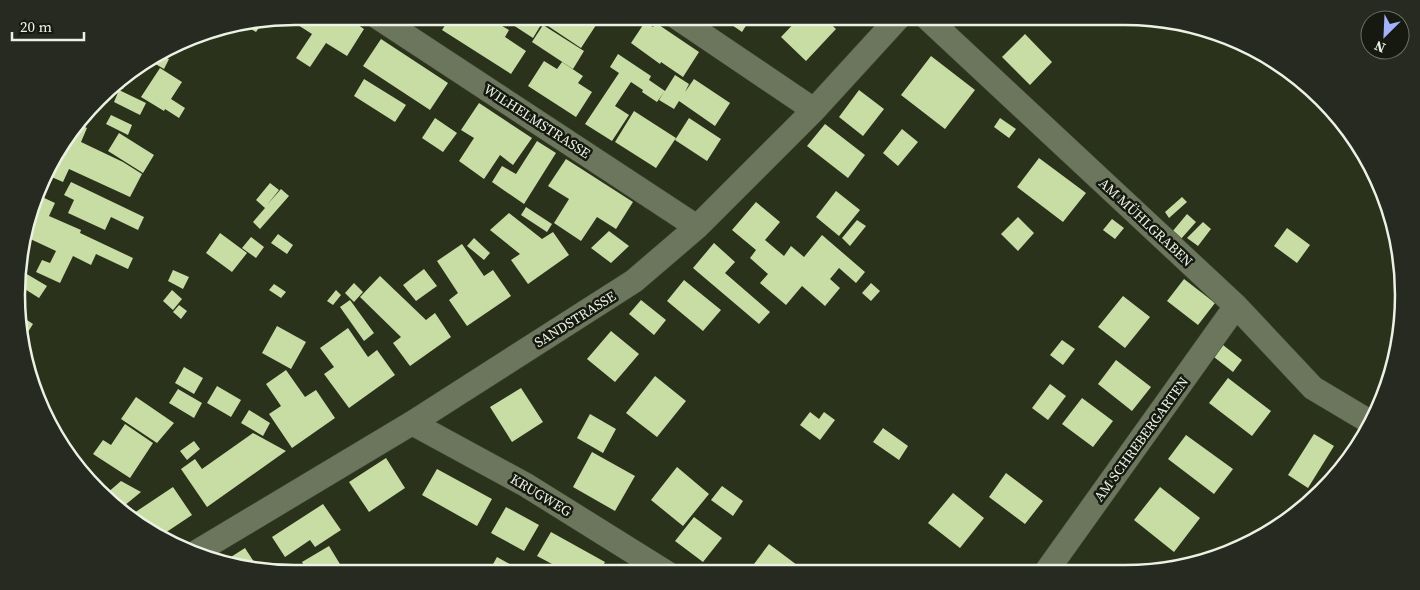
<svg xmlns="http://www.w3.org/2000/svg" width="1420" height="590" viewBox="0 0 1420 590" font-family="'Source Serif 4',serif">
  <rect width="100%" height="100%" fill="#2a321c"/>
  <path fill="#c8dda3" d="M295 16H345L364 29 347 56 326 43 310 67 296 58 312 34 287 18Z
    M451 16H480L478 19 486 25 490 19 509 30 505 37 526 51 511 74 442 30Z
    M499 16H531L542 23 533 38Z
    M533 16 574 17 602 16 581 48Z
    M719 16H752L742 32Z
    M801 16H822L836 29 806 61 781 37Z
    M263 22 256 32 244 25 257 23Z
    M645 22 653 27 656 23 699 52 683 77 661 62 660 64 631 43Z
    M543 25 584 51 573 69 532 42Z
    M1025 34 1052 62 1030 85 1002 57Z
    M381 39 448 83 430 110 363 66Z
    M618 54 651 76 649 80 665 91 675 75 689 84 685 92 694 79 730 103 715 126 679 101 674 109 659 100 664 92 657 102 642 92 643 90 631 82 615 106 629 115 612 141 585 124 619 73 610 67Z
    M163 56 169 59 164 69 152 62Z
    M931 56 975 90 945 129 901 95Z
    M544 61 557 69 562 62 583 76 578 83 592 92 576 117 528 86Z
    M160 68 182 82 171 99 185 108 179 118 165 109 164 111 141 97Z
    M129 75 123 89 118 86 112 98 104 94 111 85Z
    M364 79 406 105 395 122 354 96Z
    M119 90 146 103 140 115 114 102Z
    M859 90 884 109 863 136 839 117Z
    M479 103 532 138 513 165 500 155 484 179 459 161 474 138 461 130Z
    M634 111 676 138 656 168 615 142Z
    M111 115 132 125 128 135 106 124Z
    M435 118 457 133 443 152 422 138Z
    M689 118 721 139 707 161 675 140Z
    M1000 118 1016 129 1009 138 994 127Z
    M79 124 87 128 81 142 123 162 142 174 130 197 69 169 63 182 47 175 53 156Z
    M825 124 865 155 848 178 807 146Z
    M902 129 918 142 898 166 883 153Z
    M119 133 154 155 143 173 108 151Z
    M537 141 556 153 524 204 492 182 502 166 516 174Z
    M1039 158 1086 193 1063 222 1017 187Z
    M566 159 633 202 616 229 597 217 581 241 554 223 569 199 548 186Z
    M71 182 144 217 138 230 111 217 105 230 68 213 74 200 64 195Z
    M270 183 279 190 267 205 281 189 289 196 260 229 253 222 265 208 256 200Z
    M836 191 860 210 839 236 816 217Z
    M40 196 55 203 49 216 81 230 80 233 133 258 128 269 96 254 91 265 73 256 60 283 36 272 42 260 50 263 56 251 26 237Z
    M1182 197 1187 202 1169 218 1165 212Z
    M756 202 780 222 765 240 784 256 791 246 804 257 822 235 865 272 856 283 839 268 830 279 840 288 825 306 802 286 786 305 760 283 768 274 750 258 756 250 732 230Z
    M526 207 552 224 547 232 521 215Z
    M509 213 542 239 553 232 569 255 528 284 511 260 520 254 490 230Z
    M1187 214 1196 222 1180 240 1172 232Z
    M1018 217 1034 233 1018 251 1001 234Z
    M1112 219 1124 228 1115 239 1103 230Z
    M857 220 866 226 850 246 842 238Z
    M1203 222 1211 229 1198 246 1187 238Z
    M1287 228 1310 245 1297 263 1274 246Z
    M609 231 629 246 611 263 591 248Z
    M220 233 247 253 232 272 206 253Z
    M278 234 293 245 287 254 271 243Z
    M251 237 264 247 256 258 242 248Z
    M474 238 490 253 484 260 467 246Z
    M714 243 735 262 725 273 770 312 759 324 693 268Z
    M462 244 484 276 493 270 511 296 467 326 449 300 458 293 437 261Z
    M19 265 27 270 25 273 47 286 39 298 20 286Z
    M424 269 437 286 416 301 403 285Z
    M173 270 189 277 183 289 168 281Z
    M380 276 426 320 435 313 451 337 410 366 393 343 401 337 360 297Z
    M1184 279 1215 303 1198 325 1167 301Z
    M684 280 721 310 703 331 667 301Z
    M354 283 363 292 354 302 345 293Z
    M871 283 880 291 871 301 862 293Z
    M274 284 286 292 281 298 269 290Z
    M172 290 182 299 173 310 163 301Z
    M336 290 341 295 333 305 327 301Z
    M1123 296 1150 317 1125 348 1098 327Z
    M350 300 374 333 364 341 340 307Z
    M641 300 666 320 654 335 629 314Z
    M179 305 187 311 181 319 173 312Z
    M21 316 33 324 21 343Z
    M277 326 306 342 291 369 262 353Z
    M348 328 368 357 377 350 395 375 349 408 324 374 334 367 320 348Z
    M611 331 639 354 615 382 587 359Z
    M1062 340 1075 349 1063 365 1050 355Z
    M1223 345 1242 360 1233 372 1214 357Z
    M1116 360 1151 387 1132 411 1098 384Z
    M184 367 203 378 194 394 175 383Z
    M286 370 305 397 316 390 335 418 292 448 269 414 281 406 266 384Z
    M655 376 686 401 657 437 626 413Z
    M1228 378 1271 411 1252 436 1209 403Z
    M1050 384 1066 396 1048 420 1032 408Z
    M217 386 241 400 231 417 207 403Z
    M521 388 543 422 512 442 490 407Z
    M178 389 202 403 194 418 169 403Z
    M136 397 174 423 157 443 121 419Z
    M1082 398 1113 421 1093 447 1062 424Z
    M249 410 270 423 263 436 241 423Z
    M810 412 819 419 824 412 835 420 820 440 800 425Z
    M590 414 616 429 603 453 577 438Z
    M125 424 153 443 130 478 93 454 103 440 111 445Z
    M883 428 908 446 899 460 873 442Z
    M253 433 286 451 207 507 181 469 195 459 202 469Z
    M1314 434 1334 446 1308 488 1288 475Z
    M1186 435 1233 469 1214 494 1168 459Z
    M194 441 200 449 187 460 180 451Z
    M592 452 635 476 615 511 573 487Z
    M386 458 405 488 369 512 349 482Z
    M677 467 709 494 683 526 651 500Z
    M437 469 492 499 477 526 422 495Z
    M1006 473 1043 501 1025 524 989 497Z
    M121 481 141 492 119 510 106 494Z
    M722 486 743 501 733 516 711 500Z
    M173 487 192 515 165 533 161 535 128 517Z
    M1160 487 1200 518 1174 552 1134 520Z
    M953 493 984 518 960 548 928 523Z
    M323 504 341 530 315 547 310 540 285 557 272 537Z
    M506 507 539 525 524 551 491 533Z
    M694 517 722 538 703 562 675 541Z
    M551 532 605 562 599 573H569L537 556Z
    M769 544 797 565 791 572H748Z
    M329 546 346 574H309L302 562Z
    M245 548 258 568 223 562Z
    M497 557 515 567 511 573H488Z"/>
  <g fill="none" stroke-linecap="round" stroke-linejoin="round">
    <defs>
      <path id="minor" d="M376 16 697 227
        M675 16 814 110
        M925 16 1236 306 1313 388 1370 422
        M412 423 526 485 667 573
        M195 553 412 423 634 281 697 227 814 110 900 16
        M1046 572 1236 306"/>
    </defs>
    <use href="#minor" stroke="#474e3a" stroke-width="25"/>
    <use href="#minor" stroke="#6c765d" stroke-width="24"/>
  </g>
  <g text-anchor="middle" stroke-width="5" stroke-linejoin="round" paint-order="stroke">
    <g font-size="14" fill="#ecf2e3" stroke="#15190f">
      <text transform="translate(537 121) rotate(33)" y="5">WILHELMSTRASSE</text>
      <text transform="translate(1146 222) rotate(43)" y="5">AM MÜHLGRABEN</text>
      <text transform="translate(575 319) rotate(-32)" y="5">SANDSTRASSE</text>
      <text transform="translate(1141 439) rotate(-54)" y="5">AM SCHREBERGARTEN</text>
      <text transform="translate(541 495) rotate(31)" y="5">KRUGWEG</text>
    </g>
  </g>
  <path d="M0 0H1420V590H0ZM295 25H1125A270 270 0 0 1 1395 295V295A270 270 0 0 1 1125 565H295A270 270 0 0 1 25 295V295A270 270 0 0 1 295 25Z" fill="#262a20" fill-rule="evenodd"/>
  <path fill="none" stroke="#ecf2e3" stroke-width="2.5" d="M295 25H1125A270 270 0 0 1 1395 295V295A270 270 0 0 1 1125 565H295A270 270 0 0 1 25 295V295A270 270 0 0 1 295 25Z"/>
  <g transform="translate(1385 35) rotate(204)"><circle r="24" fill="#15190f" stroke="#6b7064"/>
  <path d="M0-4L9 19L0 12L-9 19Z" fill="#a2b2fd"/>
  <text y="-8" font-size="14" font-weight="bold" text-anchor="middle" fill="#ecf2e3">N</text>
  </g>
  <path d="M12 32v8h72v-8" fill="none" stroke="#ecf2e3" stroke-width="2.5"/>
  <text x="20" y="32" font-size="15" fill="#ecf2e3" stroke="#15190f" stroke-width="4" paint-order="stroke">20 m</text>
</svg>
